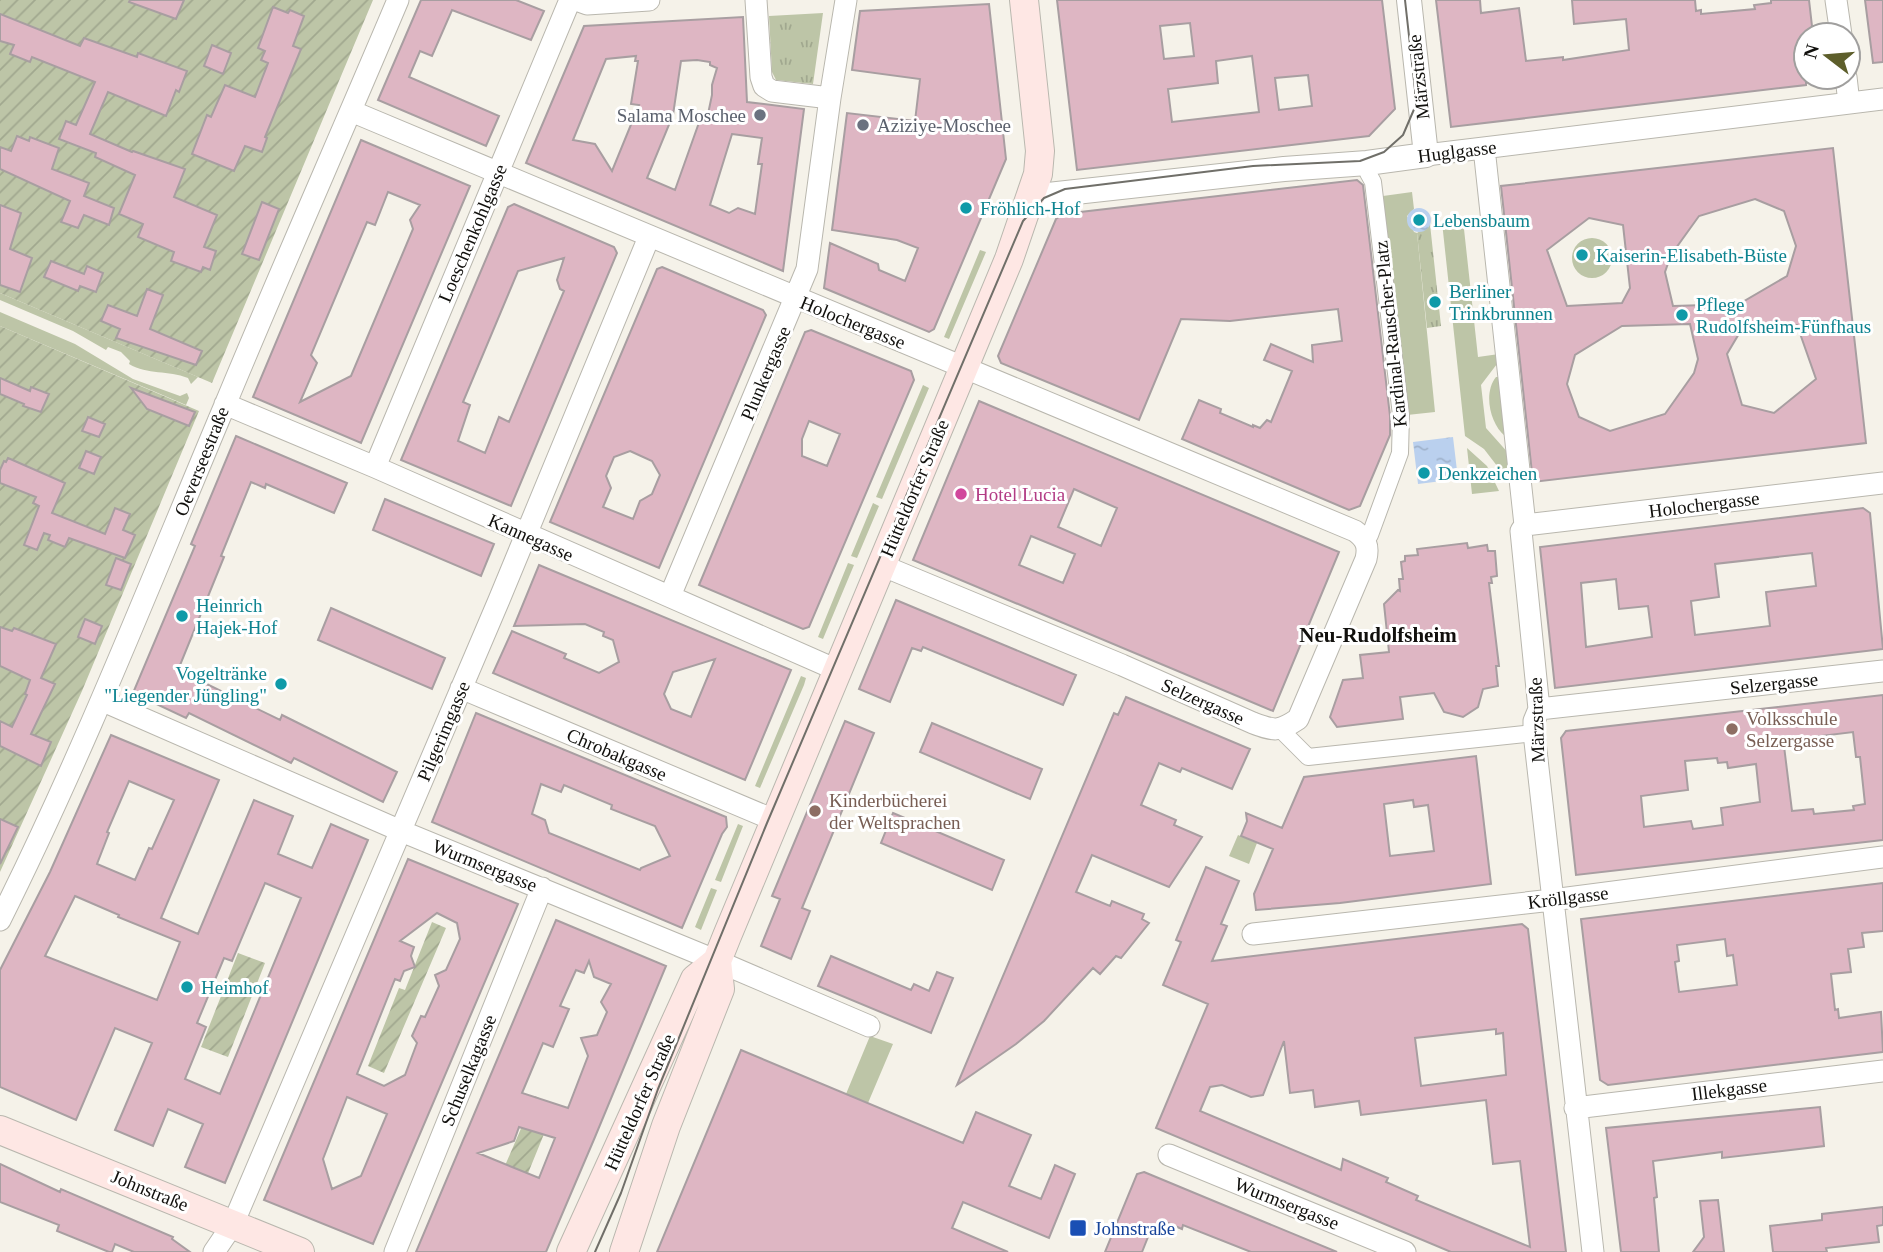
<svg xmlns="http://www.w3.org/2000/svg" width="1883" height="1252" viewBox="0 0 1883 1252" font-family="'Times New Roman',serif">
  <defs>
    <pattern id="park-tufts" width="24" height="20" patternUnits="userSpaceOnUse" patternTransform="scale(1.75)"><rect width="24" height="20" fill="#bdc5a7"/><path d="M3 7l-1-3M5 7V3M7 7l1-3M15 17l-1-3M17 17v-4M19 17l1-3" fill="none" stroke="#a1a88f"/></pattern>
    <pattern id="garden-furrows" width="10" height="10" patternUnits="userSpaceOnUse" patternTransform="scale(1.75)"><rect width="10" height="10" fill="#bdc5a7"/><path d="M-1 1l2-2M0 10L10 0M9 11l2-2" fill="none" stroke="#a1a88f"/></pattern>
    <pattern id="water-ripples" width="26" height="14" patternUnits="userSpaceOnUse" patternTransform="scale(1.75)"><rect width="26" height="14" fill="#bad0ee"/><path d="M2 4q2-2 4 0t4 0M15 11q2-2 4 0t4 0" fill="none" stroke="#9fb2cb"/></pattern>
  </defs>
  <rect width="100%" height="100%" fill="#f5f2e9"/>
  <path fill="#bdc5a7" d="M1412 192 1414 209 1407 216 1414 232 1417 233 1435 412 1407 415 1383 196Z
    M1463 220 1478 357 1499 354 1500 360 1481 385 1486 428 1510 455 1511 484 1484 449 1465 436 1442 222Z
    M1572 258a20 20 0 1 1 40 0a20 20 0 1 1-40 0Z
    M980 250 986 252 949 339 944 337Z
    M0 293 198 377 191 384 188 378C168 370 148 375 129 364L130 361 121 352 108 347 106 350 73 331 0 300Z
    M0 312 75 344 133 379 180 396 187 393 189 398 186 405 0 326Z
    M1496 377H1501L1505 436C1490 424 1483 393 1496 377Z
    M923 385 929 388 882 499 876 497Z
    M1467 448 1487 466 1499 491 1472 494Z
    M873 503 879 506 857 558 851 556Z
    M848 563 854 565 823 639 818 637Z
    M801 676 806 678 804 685 760 788 755 786Z
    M738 824 743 826 721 882 715 880Z
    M1238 835 1257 843 1249 864 1229 856Z
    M711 888 717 890 701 930 695 927Z
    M870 1036 893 1044 868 1103 846 1094Z"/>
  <path fill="url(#park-tufts)" d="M823 13 813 84 776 80 772 72 769 16Z
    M1430 224 1441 326 1427 328 1417 233Z"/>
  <path fill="url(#garden-furrows)" d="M0 0H373L212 383 0 293Z
    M0 326 199 411 82 691 0 872Z
    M432 922 446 928 384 1073 368 1066 399 988 405 990Z
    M238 953 265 963 228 1057 201 1047Z
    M535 1096 543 1100 533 1130 544 1134 522 1188 482 1219Z"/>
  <path fill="url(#water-ripples)" d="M1407 220a12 12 0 1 1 24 0a12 12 0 1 1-24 0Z
    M1453 437 1458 479 1418 484 1413 442Z"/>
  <path fill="#deb6c3" stroke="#a89ea1" stroke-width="2" fill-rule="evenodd" d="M130 0H184L176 19 129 2Z
    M421 0H516L544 11 531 40 452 10 432 56 420 51 409 77 499 116 486 146 378 100Z
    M1057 0H1382L1395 109 1369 136 1077 170ZM1190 23 1194 56 1164 59 1160 26ZM1252 56 1259 112 1172 122 1168 89 1218 83 1216 61ZM1308 75 1312 106 1279 110 1275 78Z
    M1436 0H1480L1481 13 1519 8 1526 61 1563 57V60L1629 50 1626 19 1574 24 1572 0H1695L1696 11 1701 10V14L1755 9 1754 5 1771 3V0H1809L1813 35H1806V85L1451 127Z
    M1865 0H1883V62L1873 63Z
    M989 4 1006 159 934 329 929 332 824 288 830 243 878 264 879 270 905 281 918 248 897 240 832 230 847 113 915 121 920 79 852 70 860 11Z
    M273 7 288 13 290 10 304 16 293 46 301 49 265 137 267 138 262 152 245 146 234 171 192 154 207 115 211 117 225 85 255 97 268 63 261 60 265 51 258 48Z
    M0 14 80 46 84 38 137 57 138 53 187 71 179 92 176 90 166 116 108 92 90 134 132 152 133 151 185 169 174 197 217 215 204 247 216 251 210 270 203 267 201 272 171 261 174 252 138 237 143 224 119 214 135 175 95 157 96 153 59 139 66 121 76 125 95 82 32 57 30 62 10 54 14 45 0 41Z
    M743 17 747 102 804 109 783 271 526 163 584 26ZM636 56 635 61H638L631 104 639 105 612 171 595 144 573 140 606 59ZM697 60 710 62V65L717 68 712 85V95L708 114 701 117 675 190 647 178 673 115 681 61ZM732 134 762 138 758 164H762L755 214 738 208 729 213 710 205Z
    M212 45 231 53 223 74 204 66Z
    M17 136 29 141 30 137 59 148 52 169 89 183 84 196 114 208 109 225 84 215 78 228 61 222 70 201 0 169V147L11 151Z
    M361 140 470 186 361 443 253 397ZM388 192 420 205 410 220 413 229 351 376 300 402 317 363 311 355 367 222 375 225Z
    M1833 148 1866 443 1533 482 1501 186ZM1755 199 1784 211 1796 246 1787 276 1739 304 1673 306 1665 272 1671 255 1699 216ZM1589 218 1623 225 1630 288 1622 303 1567 306 1547 250ZM1690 324 1698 359 1694 373 1665 414 1610 431 1579 417 1567 384 1575 355 1622 326ZM1797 325 1816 379 1774 413 1742 405 1727 354 1743 327Z
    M1357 180 1363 185 1390 416V435L1360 506 1349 510 1182 439 1199 400 1221 409 1220 413 1253 427V425L1260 428 1267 420 1271 422 1292 371 1264 360 1271 344 1313 362 1312 345 1342 341 1338 309 1230 321 1181 319 1139 420 1001 363 998 356 1056 219 1063 214Z
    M262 202 279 209 259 260 242 254Z
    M514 204 614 247 617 253 511 506 401 460 508 207ZM564 258 557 280 560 289 564 291 509 422 499 417 485 453 458 441 470 405 463 402 518 271Z
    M0 205 21 213 10 249 32 258 20 292 0 285Z
    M51 261 84 274 87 266 103 273 96 292 80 286 78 291 44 277Z
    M662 267 763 310 766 315 659 568 550 522 657 269ZM630 451 652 461 660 475 652 494 640 501 633 519 603 507 611 488 606 476 614 457Z
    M147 289 163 295 150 329 202 351 196 365 116 338 120 329 101 321 108 305 137 316Z
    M811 330 911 371 914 380 809 627 803 629 699 585 805 332ZM809 421 840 434 827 466 802 456V439Z
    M0 378 30 391 31 387 49 394 41 412 23 406 24 404 0 394Z
    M131 388 195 412 189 426 147 409Z
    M979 401 1339 552 1273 711 913 560ZM1074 489 1117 508 1101 546 1058 527ZM1031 536 1075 554 1063 583 1019 565Z
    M88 417 105 424 99 437 82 431Z
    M236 436 347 483 334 513 266 484 265 488 251 482 221 556 224 557 178 670 280 720 282 715 397 772 383 802 294 758 291 763 189 713 186 718 133 693 195 546 191 544Z
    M86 451 101 457 94 474 79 468Z
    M8 458 65 483 52 513 105 534 115 508 130 514 123 530 135 535 125 558 69 538 65 547 48 540 50 535 44 533 37 550 24 545 39 506 33 503 36 497 0 483V470L4 461 6 462Z
    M385 499 494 544 481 576 373 530Z
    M1863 508 1870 513 1883 649 1555 688 1540 547ZM1812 553 1816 586 1766 592 1770 626 1695 635 1691 601 1719 597 1715 564ZM1616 579 1619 609 1648 606 1652 637 1586 647 1581 583Z
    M1467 543 1468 548 1487 545 1488 551H1495L1497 576 1491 577 1492 583H1489L1499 666H1496L1498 686 1483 689 1478 707 1463 717 1444 712 1434 693 1400 697 1403 719 1337 727 1330 717 1343 680 1363 678 1360 655 1389 652 1384 604 1398 590 1400 591 1399 579H1403L1401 562 1405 561V556L1418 555 1417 549Z
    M116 558 131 564 121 590 106 585Z
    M539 565 791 670 745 780 493 673 512 631 566 654 564 658 599 673 619 662 613 640 603 636 604 632 585 624 514 626ZM715 659 691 717 671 709 664 694 673 672Z
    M896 600 1076 675 1063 705 923 647 921 651 912 648 890 702 859 689Z
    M331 608 445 658 432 689 318 640Z
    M85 619 102 626 95 644 78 637Z
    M0 627 12 631 14 628 56 644 41 678 55 684 31 734 51 742 41 766 0 746V721L12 727 27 695 25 694 30 680 0 666Z
    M1883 695V840L1576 875 1561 738 1566 731ZM1853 732 1856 757H1860L1865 804 1853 806 1854 810 1814 814 1813 809 1792 811 1784 746 1805 744 1804 738ZM1717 758 1718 763 1727 762 1728 768 1756 764 1760 802 1721 808 1723 825 1693 829 1691 821 1644 827 1641 796 1688 790 1685 761Z
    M1126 697 1250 749 1232 789 1182 768 1180 772 1159 763 1141 805 1176 820 1174 825 1202 837 1169 887 1092 855 1076 892 1110 906 1112 901 1144 914 1142 919 1149 923 1121 958 1116 956 1100 974 1093 968 1044 1021 1016 1044 957 1085 1114 713 1118 715Z
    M476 713 726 817 727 827 722 834 682 928 432 822ZM541 784 561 792 564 785 612 805 611 809 655 826 670 856 641 868 640 870 549 833 545 820 532 814Z
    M845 721 874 733 802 908 810 911 791 959 761 946 780 899 772 896Z
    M932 723 1042 769 1030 799 920 752Z
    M111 735 219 780 161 918 198 934 254 800 293 816 278 854 312 868 331 824 368 840 225 1183 185 1167 203 1124 168 1109 153 1146 115 1130 152 1043 115 1028 76 1120 0 1087V970L50 872ZM129 781 174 800 152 849 149 848 135 880 97 864 109 833 107 832ZM265 883 301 898 220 1094 185 1079 206 1027 197 1023 224 958 232 961ZM75 896 119 915 118 917 180 942 157 1000 45 956Z
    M1476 756 1491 884 1340 903 1256 910 1254 894 1273 849 1241 836 1247 821 1246 813 1282 828 1304 777ZM1413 800 1414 807 1428 805 1434 851 1390 856 1384 804Z
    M893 813 1004 860 992 890 881 843Z
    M0 819 18 827 0 864Z
    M408 859 518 904 373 1244 264 1200ZM437 913 457 923 460 939 446 970 435 975 439 986 425 1017 421 1016 412 1036 417 1043 405 1075 384 1086 357 1074 395 979 400 981 404 971 415 967 411 956 414 947 400 941ZM347 1097 387 1114 361 1176 332 1189 323 1159Z
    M1206 867 1239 881 1221 924 1227 926 1212 961 1522 924 1528 929 1566 1252H1451L1156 1128 1208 1004 1163 985 1181 942 1176 940ZM1496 1029V1034L1503 1033 1506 1075 1421 1086 1415 1038ZM1284 1041 1290 1093 1313 1090 1315 1107 1359 1101 1361 1115 1486 1100 1493 1164 1520 1161 1530 1247 1416 1200 1418 1196 1386 1182 1388 1178 1343 1159 1341 1170 1200 1111 1210 1087 1222 1085 1251 1097 1263 1095Z
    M1883 883V931L1862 933 1864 947 1848 949 1851 972 1831 974 1835 1010 1838 1009 1839 1018 1881 1012 1883 1052 1608 1085 1600 1080 1581 919ZM1725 939 1727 956 1733 955 1737 985 1679 992 1675 962 1679 961 1677 945Z
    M556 920 666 966 595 1137 546 1252H416ZM589 961 594 977 611 984 601 1002 607 1012 597 1035 581 1038 588 1056 568 1108 522 1093 543 1043 553 1047 569 1009 560 1006 576 970 584 973ZM519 1127 555 1138 539 1178 478 1153 514 1141Z
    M831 956 911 990 914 984 929 991 937 972 953 978 931 1033 818 986Z
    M741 1050 963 1143 976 1112 1031 1135 1009 1186 1041 1199 1055 1165 1075 1174 1049 1238 963 1202 952 1228 1008 1252H657Z
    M1820 1107 1824 1146 1722 1158V1152L1653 1161 1657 1197 1654 1198 1659 1252H1621L1606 1128Z
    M0 1164 60 1192 61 1189 173 1237 172 1239 190 1252H134L115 1244 112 1252H109L57 1231 59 1225 0 1202Z
    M1144 1172 1337 1252H1251L1183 1225 1182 1229 1161 1220 1155 1234 1150 1232 1142 1252H1105L1137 1174Z
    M1718 1200 1724 1252H1693L1704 1237 1700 1201Z
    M1883 1207V1225L1877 1226 1879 1242 1826 1248 1827 1252H1773L1770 1226 1822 1220V1214Z"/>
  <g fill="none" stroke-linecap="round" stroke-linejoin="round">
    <defs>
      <path id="pedestrian" d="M1363 537 1370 535 1400 453 1401 415 1373 182 1368 173 1367 163
        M1281 730 1308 757 1534 733"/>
      <path id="minor" d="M576 0 587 4 649 0
        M756 0 761 77 764 86 772 91 830 98
        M1836 0 1841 35
        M1846 77 1849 103
        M351 111 1355 531C1366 539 1369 546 1366 559L1298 719C1279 732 1274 731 1253 723L1122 665 881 565
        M1484 148 1525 525 1521 531 1539 709 1534 721V733L1593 1252
        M1426 155 1883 99
        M225 404 375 467 837 670
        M375 467 570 0
        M1525 525 1883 483
        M670 596 807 269 830 98 846 0
        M461 688 774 820
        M103 701 401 831 717 961 869 1026
        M1539 709 1883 671
        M0 920C84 752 152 578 225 405 281 270 341 135 398 0
        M1253 934 1552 900 1883 857
        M1575 1108 1883 1071
        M1169 1155 1405 1252
        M214 1252 233 1224 499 600 649 237
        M395 1252 542 888"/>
      <path id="tertiary" d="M1030 197 1284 169 1367 163 1426 155 1409 0"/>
      <path id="secondary" d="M0 1130 300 1252
        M571 1252 695 979 717 961
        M624 1252 666 1126 720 989 717 961 727 936 1009 259 1038 174 1040 151 1024 0"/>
    </defs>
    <use href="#pedestrian" stroke="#b9b7ae" stroke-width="18"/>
    <use href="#minor" stroke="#b9b7ae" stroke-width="23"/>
    <use href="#tertiary" stroke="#b9b7ae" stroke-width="26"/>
    <use href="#secondary" stroke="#b9b7ae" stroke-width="30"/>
    <use href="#pedestrian" stroke="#fff" stroke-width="16"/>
    <use href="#minor" stroke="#fff" stroke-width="21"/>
    <use href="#tertiary" stroke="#fff" stroke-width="24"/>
    <use href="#secondary" stroke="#fee7e4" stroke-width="28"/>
    <path stroke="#706f69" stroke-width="2" d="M595 1252 621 1193 658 1089 767 823 1023 221 1044 198 1065 189 1253 166 1360 161 1384 152 1403 135 1415 107V90L1405 0"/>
  </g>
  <g fill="#6b7280" stroke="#fff" stroke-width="2.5">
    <circle cx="760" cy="115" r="7"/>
    <circle cx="863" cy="125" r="7"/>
  </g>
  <g fill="#0f9aa8" stroke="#fff" stroke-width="2.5">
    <circle cx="966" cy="208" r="7"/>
    <circle cx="1419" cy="220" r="7"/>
    <circle cx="1582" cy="255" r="7"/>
    <circle cx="1435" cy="302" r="7"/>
    <circle cx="1682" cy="315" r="7"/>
    <circle cx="1424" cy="473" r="7"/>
    <circle cx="182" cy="616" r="7"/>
    <circle cx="281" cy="684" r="7"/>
    <circle cx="187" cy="987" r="7"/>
  </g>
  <circle fill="#d1479c" stroke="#fff" stroke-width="2.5" cx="961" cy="494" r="7"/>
  <g fill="#8d6e63" stroke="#fff" stroke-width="2.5">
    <circle cx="1732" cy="729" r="7"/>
    <circle cx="815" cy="811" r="7"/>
  </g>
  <rect fill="#1a4fb4" stroke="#fff" stroke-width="2.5" x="1069" y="1219" width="18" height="18" rx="3.5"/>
  <g text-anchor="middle" stroke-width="6" stroke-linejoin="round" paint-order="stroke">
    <g font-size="19" fill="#11100d" stroke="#fff">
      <text transform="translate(1418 77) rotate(-96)" y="7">Märzstraße</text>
      <text transform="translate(1457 151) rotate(-7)" y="7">Huglgasse</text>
      <text transform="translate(472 233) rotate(-67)" y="7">Loeschenkohlgasse</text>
      <text transform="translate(853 322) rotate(22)" y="7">Holochergasse</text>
      <text transform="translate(1390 334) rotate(-96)" y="7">Kardinal-Rauscher-Platz</text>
      <text transform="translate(765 373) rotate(-67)" y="7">Plunkergasse</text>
      <text transform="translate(201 461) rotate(-68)" y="7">Oeverseestraße</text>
      <text transform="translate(914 488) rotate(-67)" y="7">Hütteldorfer Straße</text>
      <text transform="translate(1704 504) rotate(-7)" y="7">Holochergasse</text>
      <text transform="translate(531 537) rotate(24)" y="7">Kannegasse</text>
      <text transform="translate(1774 683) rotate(-6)" y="7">Selzergasse</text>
      <text transform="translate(1203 701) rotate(24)" y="7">Selzergasse</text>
      <text transform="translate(1536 720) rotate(-92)" y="7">Märzstraße</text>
      <text transform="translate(443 731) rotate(-67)" y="7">Pilgerimgasse</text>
      <text transform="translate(617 754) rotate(23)" y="7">Chrobakgasse</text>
      <text transform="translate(485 865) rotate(22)" y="7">Wurmsergasse</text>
      <text transform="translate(1568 897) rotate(-7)" y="7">Kröllgasse</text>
      <text transform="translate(468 1070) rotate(-68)" y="7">Schuselkagasse</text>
      <text transform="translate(1729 1089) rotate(-7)" y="7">Illekgasse</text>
      <text transform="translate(639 1102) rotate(-66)" y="7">Hütteldorfer Straße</text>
      <text transform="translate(150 1190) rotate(22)" y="7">Johnstraße</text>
      <text transform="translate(1287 1203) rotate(22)" y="7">Wurmsergasse</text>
    </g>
    <g font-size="19" fill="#5b616d" stroke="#fff" text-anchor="end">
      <text x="746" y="122">Salama Moschee</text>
      <text x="877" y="132" text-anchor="start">Aziziye-Moschee</text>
    </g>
    <g font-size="19" fill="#0d838f" stroke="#fff" text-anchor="start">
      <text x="980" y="215">Fröhlich-Hof</text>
      <text x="1433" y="227">Lebensbaum</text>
      <text x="1596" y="262">Kaiserin-Elisabeth-Büste</text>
      <text x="1449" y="298">Berliner<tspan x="1449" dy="22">Trinkbrunnen</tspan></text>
      <text x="1696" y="311">Pflege<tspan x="1696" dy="22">Rudolfsheim-Fünfhaus</tspan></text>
      <text x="1438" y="480">Denkzeichen</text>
      <text x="196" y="612">Heinrich<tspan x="196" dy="22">Hajek-Hof</tspan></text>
      <text x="267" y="680" text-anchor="end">Vogeltränke<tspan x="267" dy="22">"Liegender Jüngling"</tspan></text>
      <text x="201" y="994">Heimhof</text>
    </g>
    <g font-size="19" fill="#b23c85" stroke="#fff" text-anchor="start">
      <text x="975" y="501">Hotel Lucia</text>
    </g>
    <g font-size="19" fill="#785e54" stroke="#fff" text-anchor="start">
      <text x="1746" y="725">Volksschule<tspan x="1746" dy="22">Selzergasse</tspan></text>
      <text x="829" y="807">Kinderbücherei<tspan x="829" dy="22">der Weltsprachen</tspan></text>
    </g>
    <g font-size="19" fill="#164399" stroke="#fff" text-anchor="start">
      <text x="1094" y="1235">Johnstraße</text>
    </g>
    <g font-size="21" font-weight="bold" fill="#11100d" stroke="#fff">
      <text x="1378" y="642">Neu-Rudolfsheim</text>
    </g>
  </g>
  <g transform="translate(1827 56) rotate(286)"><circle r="33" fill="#ffffff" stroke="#a09f9e" stroke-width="2"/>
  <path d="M0-5L12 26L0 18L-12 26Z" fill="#5d5e2b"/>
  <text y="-10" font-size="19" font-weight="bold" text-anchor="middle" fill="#11100d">N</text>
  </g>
</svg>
